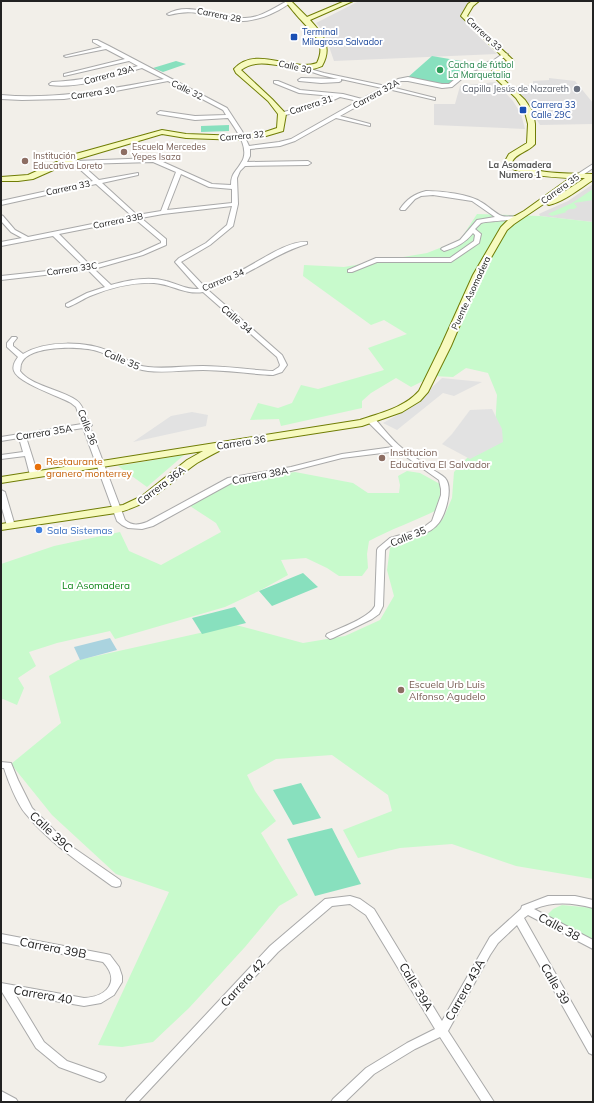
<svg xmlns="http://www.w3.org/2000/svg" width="594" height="1103" viewBox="0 0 594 1103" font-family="Mulish,sans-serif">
  <rect width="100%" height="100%" fill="#f2efe9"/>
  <path fill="#e0dfdf" d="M359 1H472L463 10 466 24 497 54 334 61 324 32 316 23Z
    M549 78 575 81 593 103V124L540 125 515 86 533 85V81L549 80Z
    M495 82 513 101 521 114 525 129 434 125V104H455L460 86Z
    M593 184V222L540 216 539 214 543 212 568 201Z"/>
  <path fill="#c8facc" d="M593 189V200L574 203 577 207 574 209H569L565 212H567L552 216 548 214 572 203Z
    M477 214 540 216 593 222V879L516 866 452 844 400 848 358 858 343 830 392 811 388 795 332 755 276 759 247 775 255 791 276 821 261 833 298 895 279 906 245 947 189 1008 153 1042 122 1047 98 1045 169 892 116 874 52 815 11 764 61 723 49 676 78 660 236 625 303 643 345 636 380 620 394 596 387 570 390 548 404 540 428 532 443 519 452 498 454 472 495 428 497 395 488 373 466 368 453 377 433 376 411 387 396 378 371 393 362 401V408L281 426 279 419 250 420 258 403 278 408 292 403 301 385 318 389 384 370 368 348 407 334 384 320 371 325 303 276 304 265 344 267 427 253 455 242 462 237Z
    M184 455 147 487 118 466Z
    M407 471 420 473 440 484 442 496 437 510C415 521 391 529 369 541L367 554 368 568 362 576H339L327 568 306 558 281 560 288 575 259 591 225 607 115 639 110 631 57 643 29 652 36 666 18 678 24 688 17 705 3 699 1 700V564L54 546 120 532 129 551 161 565 221 532 216 523 190 506 231 482 295 472 353 483 368 493H399L400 485 398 476Z
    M562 905 593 908V940L546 916 553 909Z"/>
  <path fill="#88e0be" d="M432 56 473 63 449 85 407 78Z
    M176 61 186 64 163 72 153 68Z
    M229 125V131L201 132V126Z
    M303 573 318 587 272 606 259 591Z
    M235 607 246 623 202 634 192 618Z
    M301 783 321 818 293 825 273 790Z
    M332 828 361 884 315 896 287 839Z"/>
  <path fill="#e2e2e2" d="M442 378 482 382 486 380 454 396 443 393 397 430 383 423 410 408Z
    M492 409 502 429 503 442 470 459 442 444 452 434 470 410Z
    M192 412 208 415 206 426 133 442 171 416Z"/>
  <path fill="#aad3df" d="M110 638 117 650 80 660 74 647Z"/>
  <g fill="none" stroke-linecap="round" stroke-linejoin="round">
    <defs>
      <path id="street" d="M287 1 291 2C276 14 253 23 233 21 206 18 198 7 169 15L167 14C191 0 219 20 245 18 260 18 274 8 287 1Z
        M93 40H97L109 46 227 108 242 131 249 146 279 142 291 139 358 101 340 97 325 104 282 116 279 114 280 113 321 102 333 96 299 93 274 83V81H278L300 90 343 94 362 99 382 88 341 79V81L339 82 321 83 299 81 298 80 301 78 338 79 321 75 303 69V67L324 73 386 86 398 79 408 77 442 84H449L466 70 494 60 504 53 508 54 498 62 470 72 452 87 442 88 408 81H401L391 87 435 98V100L388 89 340 116 370 124V126L336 118 295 141 280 146 250 149V156L247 162 308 161 311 163 308 165 245 166 240 171 237 178 238 204 233 226 210 245 181 262 205 287C216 280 229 276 242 270 258 262 289 240 307 242V244C285 250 268 262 248 272 235 279 221 283 208 290L282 355 287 365 282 372 273 375C250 374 226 370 203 370 185 370 166 373 148 371 129 369 115 356 97 351 81 346 31 345 22 362 20 365 21 368 20 371 31 386 60 389 76 400 86 407 84 419 92 425L90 427 125 520C132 526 139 525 147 522L228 478 291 467 342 454 393 447 369 423 368 421 372 419H375C384 429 392 440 402 448 412 456 424 463 435 471 438 473 442 475 445 478 454 488 445 518 436 526 422 540 400 534 385 550L383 606 379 614 372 619 333 638 330 639 326 636 327 634C340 628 369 618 375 606L377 550 378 548 390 538 418 530 424 527 432 521 441 495V489L439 480 398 451 342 458 291 471 233 482 153 526 142 529 128 528 122 525 117 521 83 428 26 437 38 475 37 477H34L30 475 25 456 1 459V455L23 452 19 438 1 441V437L82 424 76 407 71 403C59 396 18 383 14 371 12 366 15 361 18 357L7 347V343L12 337H16L17 338 13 343V346L23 354C46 340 87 341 111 352 123 357 134 366 148 367 166 369 184 366 203 366 226 366 249 370 273 371L279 367 280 365 277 357 203 292C185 295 171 284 154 283 133 282 109 288 90 296 83 299 76 304 68 307L66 306V304L87 293 105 287 88 270 1 280V276L85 267 53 236 1 246V242L22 238 11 232 1 221V215L3 216 15 230 28 237 132 216 96 184 1 205V201L93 181 74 164 62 162V160L76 161 154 158 212 184 231 185C231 173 236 172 241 163 251 149 236 130 228 118L195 120 158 114 157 113 160 111 195 116 226 115 223 110 168 81 105 93 64 99 22 100 1 99V95C57 100 110 89 164 79L142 68C115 76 79 89 50 85L49 84 52 82C82 81 110 74 138 66L129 61 64 76V74L125 59 106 49 66 57 64 56 102 47 93 42ZM153 162 176 172 161 211 137 215 102 183 138 175V173L99 180 81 164ZM181 174 209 187 232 189V203L167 210ZM232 206 227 225 206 243 179 258 175 262 199 289C187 290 178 284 166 281 149 276 128 280 111 285L94 269 143 255 166 245V239L141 218 163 214ZM135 219 161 241V243L139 253 91 266 59 234Z
        M593 164V168L580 177H576V175Z
        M426 191C441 191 469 194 481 202 487 205 496 214 502 216 508 218 514 214 520 218 517 220 488 221 481 223L475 229 481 234 479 243 451 262H377L352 272H348V270L376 258H450L474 241 475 235 473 233C465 243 457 247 444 251L441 249 442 248 460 240 477 220 495 217 472 201 433 195 421 196 415 199 405 210H401L400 209C407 199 414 194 426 191Z
        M1 490 5 492 15 526 14 528H8L7 526 1 505Z
        M1 762 11 763 18 780 32 808 68 844 120 880 121 883 120 886 116 887 112 886C82 864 49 843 25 813 17 803 8 781 4 768H1Z
        M350 896 360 899 374 909 442 1021 490 937 521 909 522 906 548 896H575L593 900V908C573 903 554 901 534 909L593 940V949L528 915 524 918 593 1040V1055L589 1053 517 925 498 943 490 955 448 1031 494 1102H482L440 1037 415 1049 374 1074 345 1102H331L333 1099 366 1068 407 1043 435 1029 366 915 350 904 332 906 278 952 138 1102H125L127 1099 270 946 325 899Z
        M1 934 106 954 110 955 119 967 122 976V982L114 995 101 1003 84 1006 15 994 44 1042 67 1061 104 1074 106 1077 104 1080 100 1082 59 1067 36 1048 2 992 1 991V983L84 998C107 997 121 981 103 962L1 942Z
        M1 1091 16 1099 18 1102H1Z"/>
      <path id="secondary" d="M285 1H291L307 17 345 1H353L310 20C323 34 333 47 322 66 319 67 315 69 311 69 288 71 260 55 241 70L272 99 286 114 283 131 266 136 241 140 186 138 162 134 78 159 33 179 18 181H1V177L28 175 72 155 162 130 186 134 241 136 265 132 277 128 278 114 268 101 236 73 234 69C256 45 291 72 317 63 327 42 313 34 301 20 296 15 290 7 285 1Z
        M472 1H479L473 6 467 16 514 61 512 64 498 73V74L525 100 533 112 535 124V144C528 152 516 153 512 162 536 175 567 173 593 174V180C579 189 565 201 549 205L545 203 514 224 507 230 481 275 451 346 428 392 420 401 402 412 362 426 220 448 219 451C211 455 204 459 197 463 167 484 153 504 116 513L1 530V524L123 505 142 496 187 460 203 451 1 483V477L360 420C380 413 404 408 419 391L441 346 473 275 501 227 508 220 524 211 570 178C553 177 517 176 504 163L509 154 527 143 528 124 525 112 516 98 492 75V71L507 61 461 16 468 4ZM580 178H585L561 194 552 199Z"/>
    </defs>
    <use href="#street" stroke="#a9a9a9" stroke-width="2"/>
    <use href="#secondary" stroke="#707d05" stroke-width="2"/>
    <use href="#street" fill="#fff" fill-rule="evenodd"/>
    <use href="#secondary" fill="#f7fabf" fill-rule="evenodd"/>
  </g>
  <g fill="#1a4fb4" stroke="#fff" stroke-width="1.5">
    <rect x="290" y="33" width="8" height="8" rx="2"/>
    <rect x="519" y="106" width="8" height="8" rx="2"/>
  </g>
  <circle fill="#2e9e5b" stroke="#fff" stroke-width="1.5" cx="440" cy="70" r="4"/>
  <circle fill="#6b7280" stroke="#fff" stroke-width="1.5" cx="577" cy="89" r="4"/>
  <g fill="#8d6e63" stroke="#fff" stroke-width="1.5">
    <circle cx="124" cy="152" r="4"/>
    <circle cx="25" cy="161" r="4"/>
    <circle cx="382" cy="458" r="4"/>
    <circle cx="401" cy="690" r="4"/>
  </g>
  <circle fill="#e8710a" stroke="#fff" stroke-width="1.5" cx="38" cy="467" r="4"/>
  <circle fill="#3f7fe0" stroke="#fff" stroke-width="1.5" cx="39" cy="530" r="4"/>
  <g text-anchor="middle" stroke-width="4" stroke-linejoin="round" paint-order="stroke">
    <g font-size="9" fill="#222" stroke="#fff">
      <text transform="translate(219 15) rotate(11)" y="3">Carrera 28</text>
      <text transform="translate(484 34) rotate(43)" y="3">Carrera 33</text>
      <text transform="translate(295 67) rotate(13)" y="3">Calle 30</text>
      <text transform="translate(109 75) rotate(-15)" y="3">Carrera 29A</text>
      <text transform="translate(187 90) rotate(26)" y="3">Calle 32</text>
      <text transform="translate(93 93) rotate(-9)" y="3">Carrera 30</text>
      <text transform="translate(376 94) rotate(-29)" y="3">Carrera 32A</text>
      <text transform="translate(311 105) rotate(-18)" y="3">Carrera 31</text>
      <text transform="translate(242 136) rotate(-5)" y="3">Carrera 32</text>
      <text transform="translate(68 188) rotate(-12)" y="3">Carrera 33</text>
      <text transform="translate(560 189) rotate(-36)" y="3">Carrera 35</text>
      <text transform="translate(118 221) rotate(-11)" y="3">Carrera 33B</text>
      <text transform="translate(72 269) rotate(-8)" y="3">Carrera 33C</text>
      <text transform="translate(223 280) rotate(-23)" y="3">Carrera 34</text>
      <text transform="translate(471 293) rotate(-65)" y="3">Puente Asomadera</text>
    </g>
    <g font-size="9" fill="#164399" stroke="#fff" text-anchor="start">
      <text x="302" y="35">Terminal<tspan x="302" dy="10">Milagrosa Salvador</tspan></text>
      <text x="531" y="108">Carrera 33<tspan x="531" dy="10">Calle 29C</tspan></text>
    </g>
    <g font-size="9" fill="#27864d" stroke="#fff" text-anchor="start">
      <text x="448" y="68">Cacha de fútbol<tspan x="448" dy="10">La Marquetalia</tspan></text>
    </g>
    <g font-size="9" fill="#5b616d" stroke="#fff" text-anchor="end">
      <text x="569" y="92">Capilla Jesús de Nazareth</text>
    </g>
    <g font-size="9" fill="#785e54" stroke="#fff" text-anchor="start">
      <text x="132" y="150">Escuela Mercedes<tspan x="132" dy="10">Yepes Isaza</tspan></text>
      <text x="33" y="159">Institución<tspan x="33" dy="10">Educativa Loreto</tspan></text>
    </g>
    <g font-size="9" font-weight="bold" fill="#555" stroke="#fff">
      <text x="520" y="168">La Asomadera<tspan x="520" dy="10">Numero 1</tspan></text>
    </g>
    <g font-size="10" fill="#222" stroke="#fff">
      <text transform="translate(237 319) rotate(41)" y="4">Calle 34</text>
      <text transform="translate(122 359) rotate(23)" y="4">Calle 35</text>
      <text transform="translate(88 427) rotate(69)" y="4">Calle 36</text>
      <text transform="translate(44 432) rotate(-9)" y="4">Carrera 35A</text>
      <text transform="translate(241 442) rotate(-9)" y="4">Carrera 36</text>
      <text transform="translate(260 475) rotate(-11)" y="4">Carrera 38A</text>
      <text transform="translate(161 485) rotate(-37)" y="4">Carrera 36A</text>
      <text transform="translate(408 536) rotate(-22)" y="4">Calle 35</text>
    </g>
    <g font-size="10" fill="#785e54" stroke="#fff" text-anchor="start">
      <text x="390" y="456">Institucion<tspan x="390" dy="12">Educativa El Salvador</tspan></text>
      <text x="409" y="688">Escuela Urb Luis<tspan x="409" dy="12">Alfonso Agudelo</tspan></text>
    </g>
    <g font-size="10" fill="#c56008" stroke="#fff" text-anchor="start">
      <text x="46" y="465">Restaurante<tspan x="46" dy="12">granero monterrey</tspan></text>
    </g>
    <g font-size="10" fill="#366cbe" stroke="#fff" text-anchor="start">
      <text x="47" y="534">Sala Sistemas</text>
    </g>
    <g font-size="10" fill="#0c8416" stroke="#fff">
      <text x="96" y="589">La Asomadera</text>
    </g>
    <g font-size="12" fill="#222" stroke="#fff">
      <text transform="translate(51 832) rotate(43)" y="4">Calle 39C</text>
      <text transform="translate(559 927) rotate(28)" y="4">Calle 38</text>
      <text transform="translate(53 948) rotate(11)" y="4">Carrera 39B</text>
      <text transform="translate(243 983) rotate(-48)" y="4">Carrera 42</text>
      <text transform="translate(555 984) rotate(60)" y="4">Calle 39</text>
      <text transform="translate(416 987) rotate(59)" y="4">Calle 39A</text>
      <text transform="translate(465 990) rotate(-61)" y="4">Carrera 43A</text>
      <text transform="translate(43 995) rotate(10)" y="4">Carrera 40</text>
    </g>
  </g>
  <rect width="594" height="1103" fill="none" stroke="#222222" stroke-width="4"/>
</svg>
